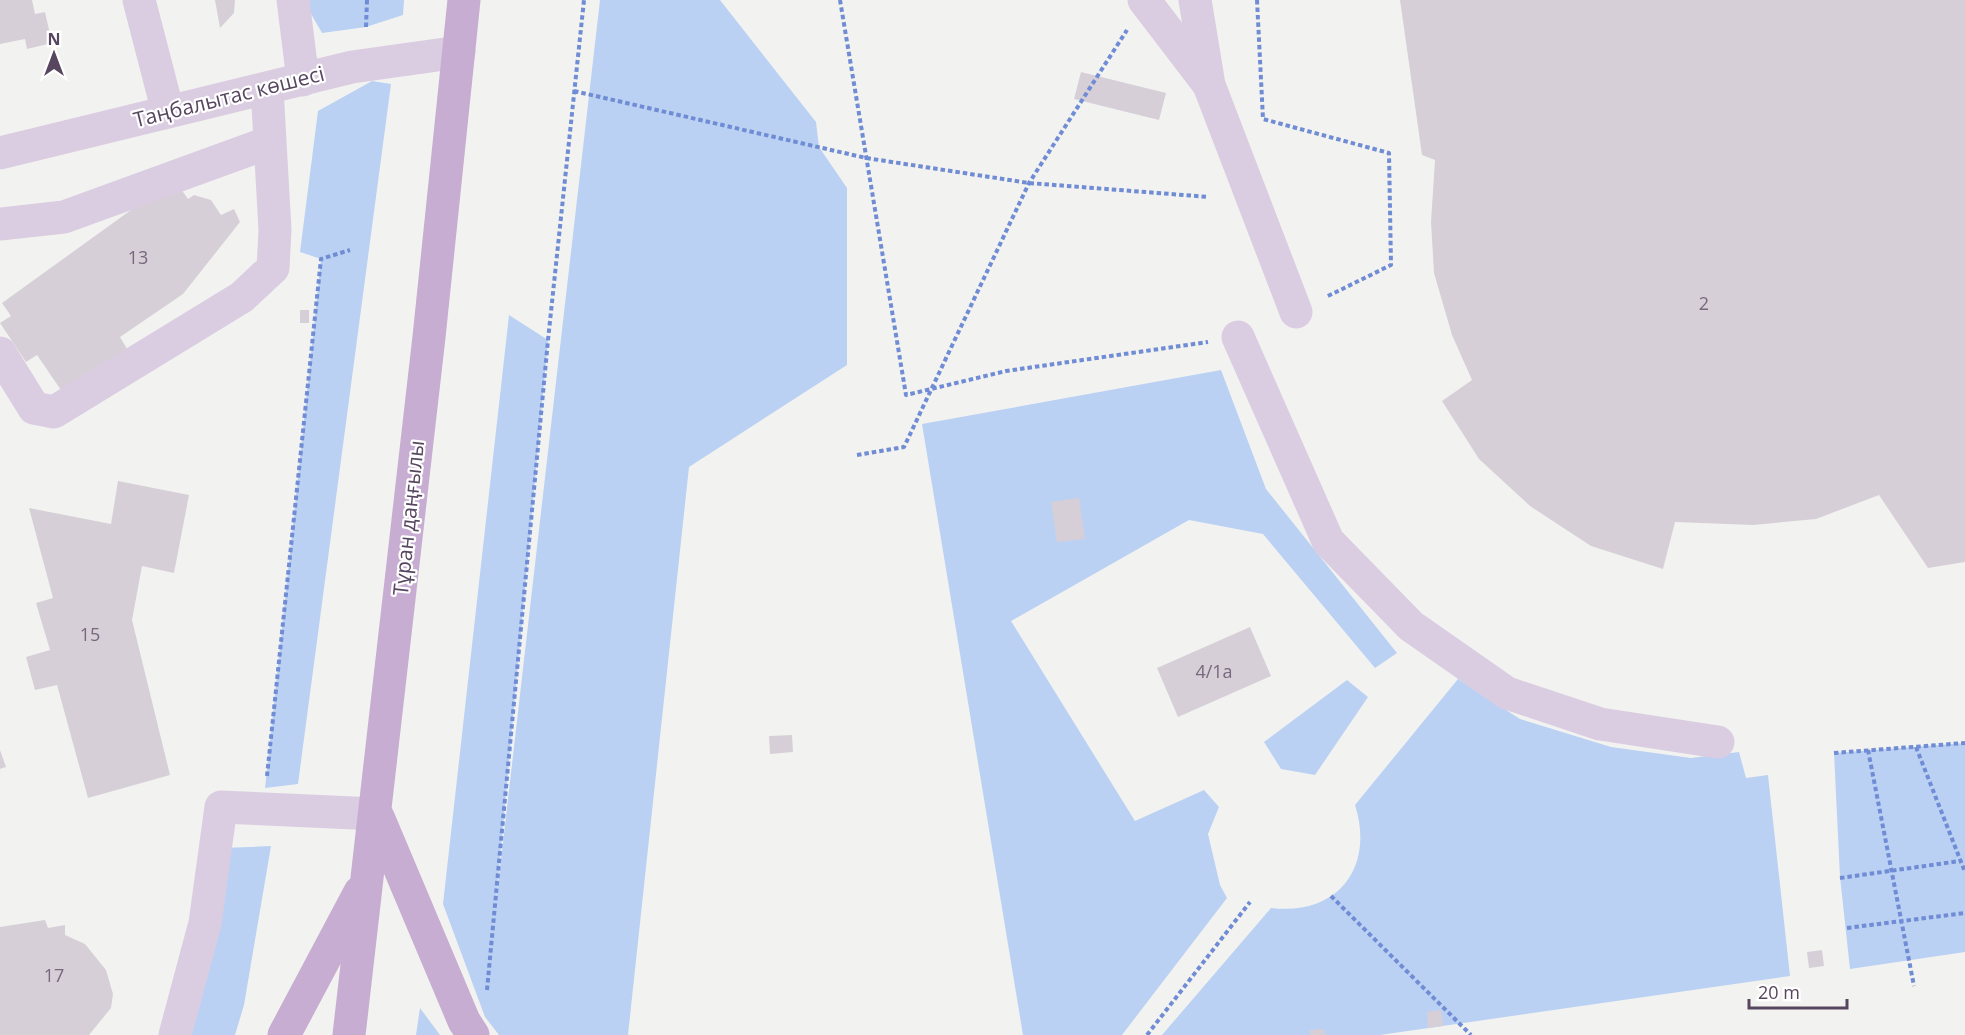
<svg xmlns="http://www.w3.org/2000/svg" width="1965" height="1035" viewBox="0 0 1965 1035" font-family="'Open Sans',sans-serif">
  <rect width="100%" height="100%" fill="#f2f3f0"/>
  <path fill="#bbd1f3" d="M303 0H404L403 15 366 27 322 33Z
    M600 0H720L816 122 819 147 847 188V365L689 467 628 1035H499L485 1017 443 904 509 315 548 340 496 903Z
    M372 81 391 84 298 784 265 788 321 259 300 252 318 111Z
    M1221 370 1266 489 1397 653 1375 668 1263 534 1189 520 1011 621 1135 821 1204 790 1219 807 1208 834 1220 885 1227 898 1122 1035H1023L922 424Z
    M1458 679 1520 719 1611 747 1691 758 1739 752 1746 778 1768 775 1790 976 1380 1035H1162L1271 908C1337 916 1375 868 1355 805Z
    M1347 680 1368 697 1315 775 1281 769 1264 742Z
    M1965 743V952L1850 969 1840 877 1834 753Z
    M271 846 244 1005 235 1035H189L223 848Z
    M420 1008 440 1035H416Z"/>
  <path fill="#d7cfd8" d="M0 0H32L35 14 45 12 52 43 27 49 25 39 0 44Z
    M215 0H235L234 13 220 28Z
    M1400 0H1965V562L1928 568 1879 495 1816 519 1753 525 1675 522 1663 569 1591 546 1530 506 1479 459 1442 401 1472 380 1452 335 1434 273 1431 222 1435 160 1422 155Z
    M1081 72 1166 93 1159 120 1074 99Z
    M174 179 188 199 194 195 211 200 221 215 234 209 240 222 183 294 120 337 127 349 63 393 37 355 26 362 0 323 11 316 2 303Z
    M300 310H309V323H300Z
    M118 481 189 495 174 573 142 566 132 620 170 775 88 798 57 685 35 690 26 657 50 650 36 603 53 598 29 508 111 524Z
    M1079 498 1085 539 1057 542 1051 502Z
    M1250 627 1271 676 1178 717 1157 668Z
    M792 735 793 752 770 754 769 736Z
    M0 750 6 767 0 769Z
    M45 920 48 928 65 925V935L85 944 106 970 113 994 111 1008 89 1035H0V927Z
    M1822 950 1824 966 1809 968 1807 952Z
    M1441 1010 1443 1026 1428 1028 1427 1012Z
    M1324 1029 1325 1035H1310V1030Z"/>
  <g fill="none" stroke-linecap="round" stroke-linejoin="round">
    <path stroke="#708cd4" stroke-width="4" stroke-dasharray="4.5 3" stroke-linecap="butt" d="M840 0 906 395 1006 371 1208 342
      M1257 0 1263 119 1389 153 1391 265 1326 297
      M366 27 367 0
      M574 91 866 158 1029 183 1209 197
      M857 455 904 447 1029 183 1127 30
      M1916 747 1965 872
      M1868 750 1914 986
      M1834 753 1965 743
      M267 776 321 259 350 250
      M1840 878 1960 861
      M1331 896 1471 1035
      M1847 928 1965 913
      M487 990 548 340 584 0
      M1147 1035 1250 902"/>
    <path stroke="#dbcde1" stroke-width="33" d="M139 0 168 112
      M293 0 303 80
      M1144 0 1209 85 1195 0
      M1209 85 1296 312
      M0 153 352 67 459 52
      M0 224 64 217 270 142
      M1238 337 1328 541 1411 626 1507 693 1600 724 1718 742
      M0 353 34 408 54 412 242 297 273 268 275 230 267 88
      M175 1035 205 923 221 807 376 814"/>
    <path stroke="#c7add1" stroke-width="33" d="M378 817 464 1021 473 1035
      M284 1035 360 892
      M349 1035 429 337 464 0"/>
  </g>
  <g text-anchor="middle" stroke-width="4.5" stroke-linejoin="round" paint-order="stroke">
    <g font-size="18" fill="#77687d">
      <text x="138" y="264">13</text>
      <text x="1704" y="310">2</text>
      <text x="90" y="641">15</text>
      <text x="1214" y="678">4/1а</text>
      <text x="54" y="982">17</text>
    </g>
    <g font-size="21" fill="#57465f" stroke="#fff">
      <text transform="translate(229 97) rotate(-14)" y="7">Таңбалытас көшесі</text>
      <text transform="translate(409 518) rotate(-84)" y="7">Тұран даңғылы</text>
    </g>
  </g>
  <g transform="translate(54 54)" stroke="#ffffff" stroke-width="4.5" paint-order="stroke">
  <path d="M0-4.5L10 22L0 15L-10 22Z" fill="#57465f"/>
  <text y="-9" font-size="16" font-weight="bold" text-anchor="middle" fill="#57465f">N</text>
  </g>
  <path d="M1749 999v9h98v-9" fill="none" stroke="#57465f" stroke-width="3"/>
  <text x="1758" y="999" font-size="18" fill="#57465f" stroke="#ffffff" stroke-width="4.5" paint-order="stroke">20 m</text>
</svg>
